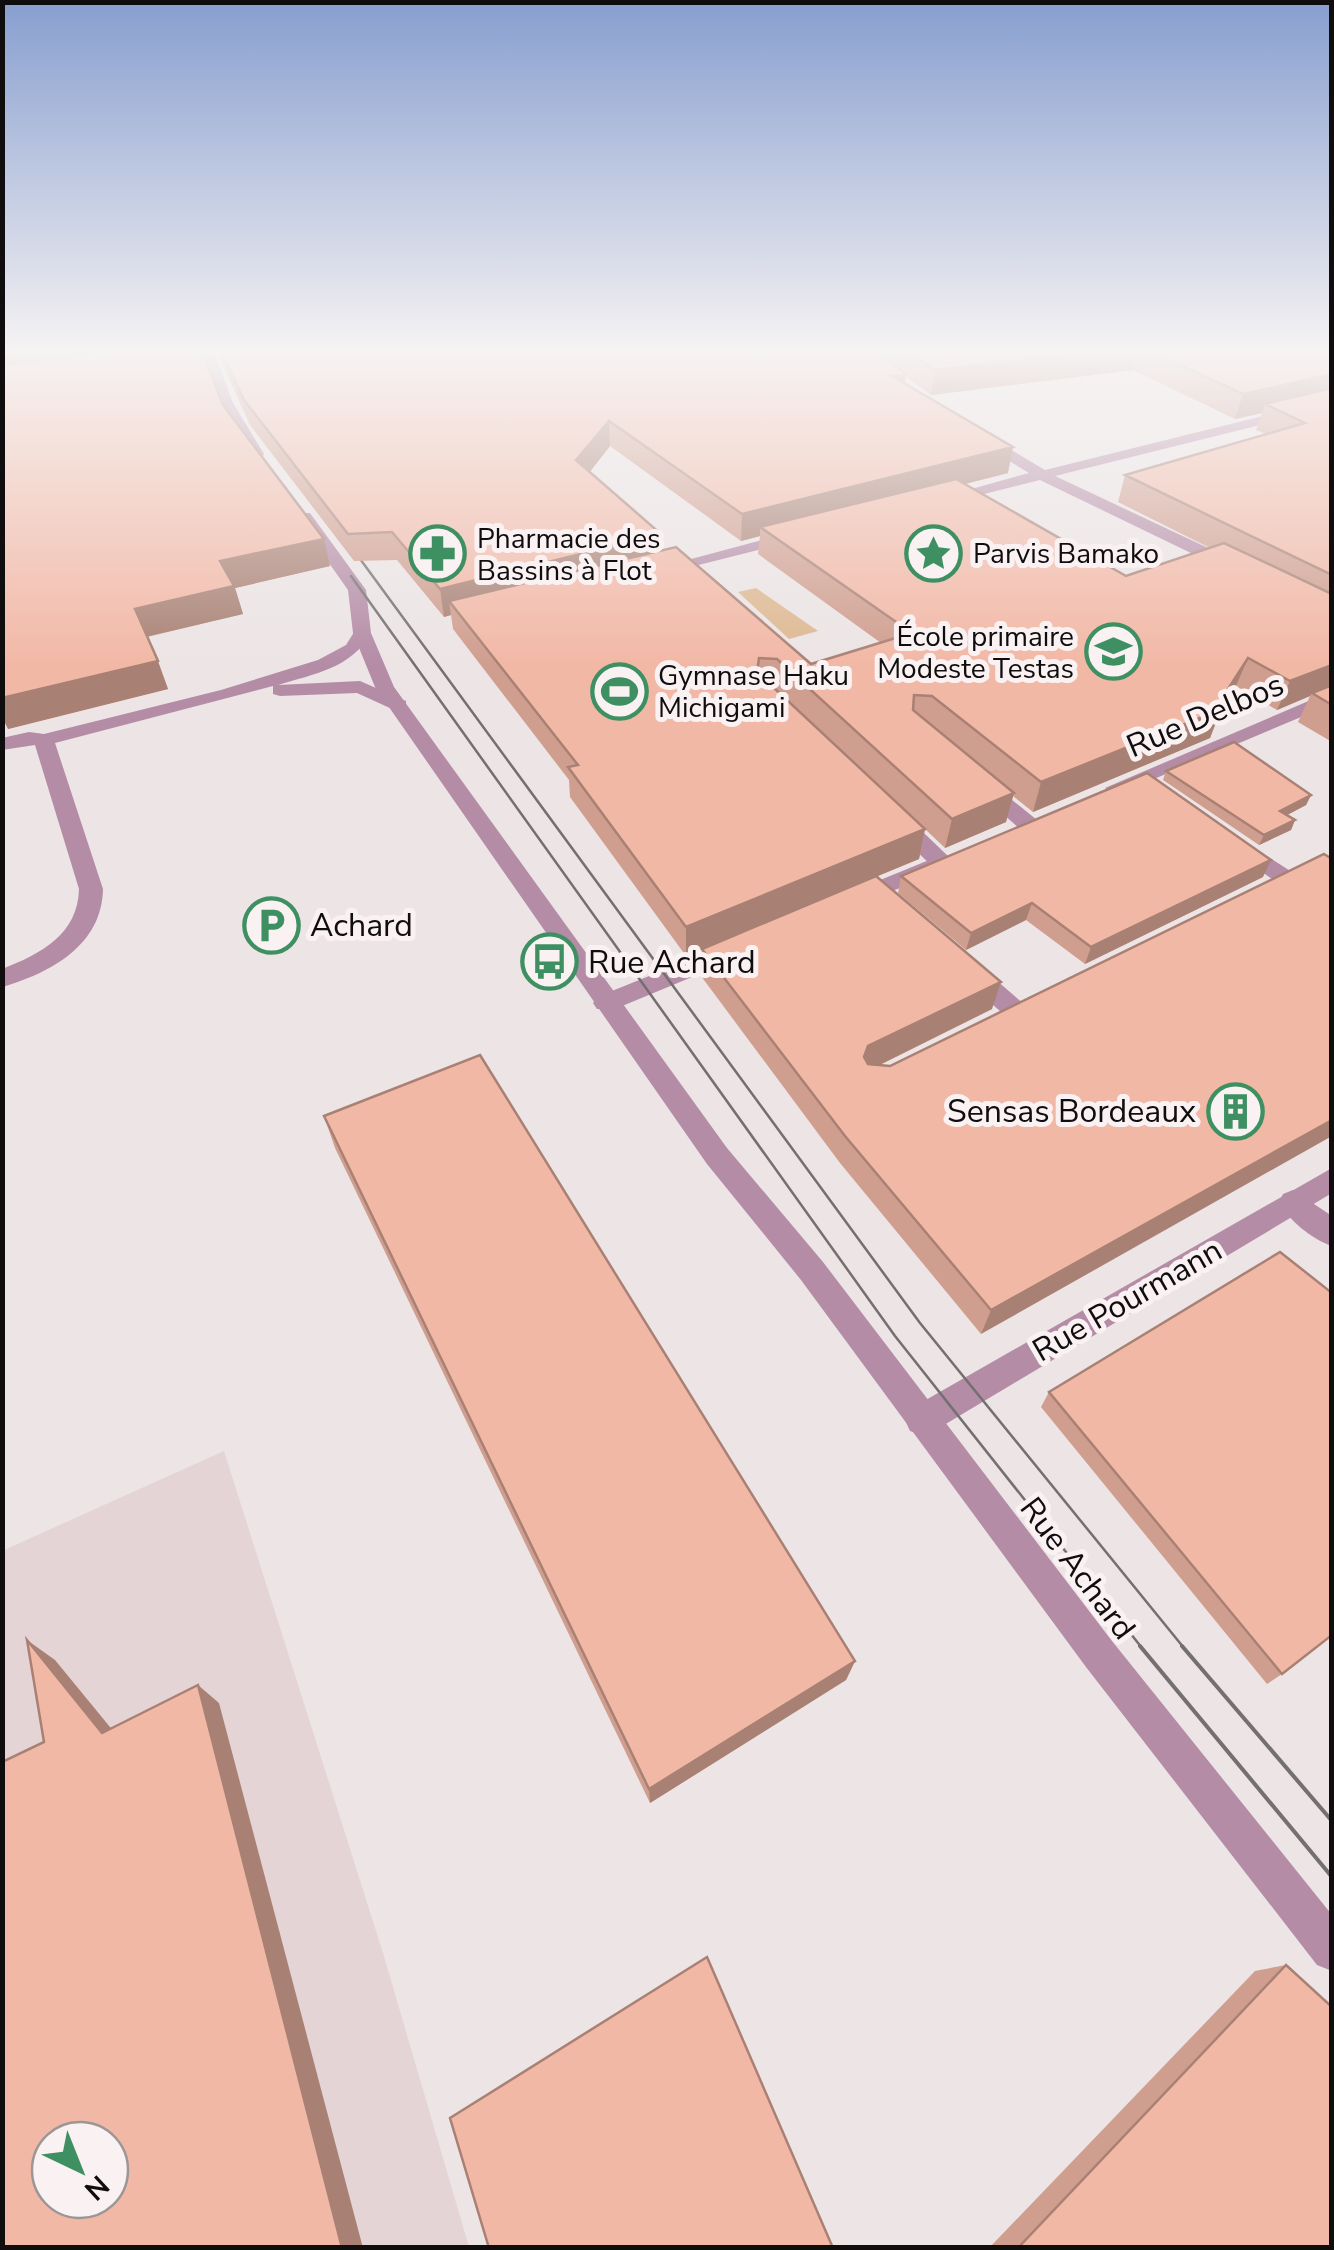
<svg xmlns="http://www.w3.org/2000/svg" width="1334" height="2250" viewBox="0 0 1334 2250" font-family="'Nunito Sans',sans-serif">
  <rect width="100%" height="100%" fill="#ece4e5"/>
  <path fill="#e4d4d6" fill-rule="evenodd" d="M224 1451 383 1953 469 2247H3L2 1551ZM50 2140H110V2200H50Z"/>
  <path fill="#ddb891" d="M756 588 818 631 789 639 738 592Z"/>
  <g fill="none" stroke-linecap="round" stroke-linejoin="round">
    <path fill="#b48ca6" fill-rule="evenodd" d="M984 781 991 783 1037 820 1040 825 1037 830H1021L977 791 973 787Z
      M895 811 903 813 949 857 952 862 949 867H933L887 823 884 818 887 813Z
      M1237 837 1295 874 1298 879 1295 884H1279L1229 849 1226 844 1229 839Z
      M971 963 980 966 1026 1006 1030 1012 1026 1018H1008L962 978 959 972 962 966Z
      M1293 1190 1332 1216V1246C1313 1240 1287 1219 1279 1202L1283 1194Z"/>
    <path fill="#b48ca6" fill-rule="evenodd" d="M1332 399V407L1055 476 1238 562V570H1226L1040 480 940 505 932 500 1029 473 976 441V435H986L1045 470Z
      M796 531 802 533V539L659 575 650 570Z
      M362 628 371 633C352 668 314 674 278 685L360 681 406 701V709H392L357 693 280 696 273 694V686L55 743 103 889C102 945 51 973 2 987V969C41 954 78 934 79 889L35 745 2 750V738L29 732 44 734 221 690 318 660 346 645 356 629Z
      M1332 691V704L1123 792 1116 794 1105 788Z
      M934 858 942 860 945 865 942 870 862 904 854 907 842 899 846 894Z
      M736 941 745 943 748 949 745 955 615 1009H597L593 1003 597 997Z
      M1332 1168V1193L934 1431 922 1435 910 1431 905 1420 910 1409Z"/>
    <path fill="#b48ca6" fill-rule="evenodd" d="M204 354 216 357 233 403 264 454 262 457H252L219 403Z
      M298 513H310L366 590 371 633 394 687 727 1148 823 1262 1112 1641 1332 1915V1971L1317 1965 1086 1667 801 1280 707 1164 375 687 353 633 348 590 296 516Z"/>
    <path stroke="#746f70" stroke-width="2.5" d="M344 537 920 1323 1184 1648
      M351 576 895 1336 1142 1648"/>
    <path stroke="#746f70" stroke-width="4" d="M1140 1646 1332 1877
      M1182 1646 1332 1821"/>
  </g>
  <path fill="#d09e8f" fill-rule="evenodd" d="M2 349H1332V742L1298 722 1310 696 1277 710 1236 686 1220 712 1210 738 1033 812 1013 796 1006 822 945 848 925 829 919 859 877 876 992 1009 880 1065 890 1066 1324 854 981 1334 840 1163 701 976 702 949 686 956 570 797 569 780 453 629 451 615 444 617 397 560 354 561 250 425 221 361 218 349 202 351 223 405 330 566 235 588 243 614 147 637 168 689 8 729ZM1133 370 1235 419 1262 413 1256 430 1266 434 1125 475 1118 502 1210 548 1126 576 964 484 1008 473 904 383 905 376 931 395ZM610 446 741 541 760 536 758 554 881 643 811 664 661 551V534L590 472Z
    M1166 771 1311 795 1306 805 1287 815 1295 820 1291 830 1259 845 1163 780Z
    M901 876 1263 877 1085 964 1026 920 966 950 898 893Z
    M324 1116 855 1661 846 1680 650 1803 335 1148Z
    M1049 1392 1282 1674 1267 1684 1041 1407Z
    M1286 1965 1332 2248H989L1255 1971Z"/>
  <path fill="#a98174" d="M11 349H218L2 375V350Z
    M1113 349H1139L1133 370 931 395 935 370Z
    M906 374 902 399 892 376Z
    M1332 374V397L1265 404 1262 413 1235 419 1243 394Z
    M609 421 610 446 578 486 576 460Z
    M1013 447 1008 473 770 534 760 527V536L741 541 742 514Z
    M661 534V561L449 601 451 615 444 617 440 589Z
    M324 539 330 566 235 588 243 614 145 637 135 609 220 561Z
    M1248 658 1236 686 1220 712 1210 738 1033 812 1041 782 1217 706Z
    M158 661 168 689 8 729 2 717V698Z
    M1332 665V688L1312 693 1310 696 1277 710 1290 681Z
    M1014 793 1006 822 945 848 952 819Z
    M1311 795 1306 805 1276 821 1280 811Z
    M1295 820 1291 830 1259 845 1264 835Z
    M925 829 919 859 686 956V927Z
    M1271 860 1263 877 1085 964 1091 947Z
    M1032 903 1026 920 966 950 971 933Z
    M1001 982 992 1009 863 1073 864 1057 868 1046Z
    M1332 1120V1136L981 1334 991 1310Z
    M27 1640 55 1660 128 1749 102 1733Z
    M855 1661 846 1680 650 1803 649 1789Z
    M198 1685 219 1703 363 2248H342Z"/>
  <path fill="#f2b8a6" stroke="#a98174" stroke-width="2.5" fill-rule="evenodd" d="M127 349H201L223 405 324 539 220 561 234 586 135 609 158 661 2 698V365Z
    M220 349H874L906 374 892 376 1013 447 742 514 609 421 576 460 661 534 440 589 392 532 348 534 244 400Z
    M904 349H1113L935 370Z
    M1146 349H1332V374L1243 394Z
    M1332 388V575L1125 475 1305 423 1265 404Z
    M956 479 1126 576 1224 543 1332 594V665L1290 681 1248 658 1217 706 1222 709 1041 782 932 696 914 695 913 710 1014 793 952 819 777 659 759 658 757 672 925 829 686 927 568 767 578 765 449 601 676 547 811 664 912 633 760 527Z
    M1332 685V705L1312 693Z
    M1234 742 1311 795 1280 811 1295 820 1264 835 1166 771Z
    M1147 773 1271 860 1091 947 1032 903 971 933 901 876Z
    M1324 854 1332 859V1120L991 1310 845 1136 702 949 876 876 1001 982 868 1046 864 1057 868 1064 890 1066Z
    M480 1055 855 1661 649 1789 324 1116Z
    M1280 1252 1332 1293V1635L1282 1674 1049 1392Z
    M27 1640 102 1733 198 1685 342 2248H2V1762L44 1742ZM50 2140H110V2200H50Z
    M707 1957 833 2248H489L450 2118Z
    M1286 1965 1332 2007V2248H1018Z"/>
  <linearGradient id="sky" x2="0" y2="1"><stop stop-color="#879ecf"/><stop offset="0.53" stop-color="#f6f3f3"/><stop offset="1" stop-color="#f6f3f3" stop-opacity="0"/></linearGradient>
  <rect width="1334" height="664" fill="url(#sky)"/>
  <defs>
    <symbol id="sight-ring" viewBox="-11 -11 22 22"><circle r="9.5" fill="#f9f1f2" stroke="#3e9062" stroke-width="1.5"/><path d="M0-6L1.8-2.2L6-1.7L2.9 1.2L3.7 5.4L0 3.3L-3.7 5.4L-2.9 1.2L-6-1.7L-1.8-2.2Z" fill="#3e9062"/></symbol>
    <symbol id="pharmacy-ring" viewBox="-11 -11 22 22"><circle r="9.5" fill="#f9f1f2" stroke="#3e9062" stroke-width="1.5"/><path d="M-2-6h4v4h4v4h-4v4h-4v-4h-4v-4h4Z" fill="#3e9062"/></symbol>
    <symbol id="school-ring" viewBox="-11 -11 22 22"><circle r="9.5" fill="#f9f1f2" stroke="#3e9062" stroke-width="1.5"/><path d="M0-5L7-2L0 1L-7-2ZM-4 1L0 2.5L4 1V4Q0 6-4 4Z" fill="#3e9062"/></symbol>
    <symbol id="stadium-ring" viewBox="-11 -11 22 22"><circle r="9.5" fill="#f9f1f2" stroke="#3e9062" stroke-width="1.5"/><path d="M0-5a6.5 5 0 1 0 0 10a6.5 5 0 1 0 0-10ZM-3.5-1.8h7v3.6h-7Z" fill="#3e9062"/></symbol>
    <symbol id="parking-ring" viewBox="-11 -11 22 22"><circle r="9.5" fill="#f9f1f2" stroke="#3e9062" stroke-width="1.5"/><path d="M-3.5-5.5H1a3.5 3.5 0 0 1 0 7H-1V5.5H-3.5ZM-1-3.4V-.6H.8a1.4 1.4 0 0 0 0-2.8Z" fill="#3e9062"/></symbol>
    <symbol id="bus-ring" viewBox="-11 -11 22 22"><circle r="9.5" fill="#f9f1f2" stroke="#3e9062" stroke-width="1.5"/><path d="M-5-6H5V4H4V6H2V4H-2V6H-4V4H-5ZM-3.5-4V0h7V-4ZM-3.5 1.2v1.5H-2V1.2ZM2 1.2v1.5H3.5V1.2Z" fill="#3e9062"/></symbol>
    <symbol id="building-ring" viewBox="-11 -11 22 22"><circle r="9.5" fill="#f9f1f2" stroke="#3e9062" stroke-width="1.5"/><path d="M-4-6H4V6H1V3H-1V6H-4ZM-2.5-4.3h1.7v1.8h-1.7ZM.8-4.3h1.7v1.8H.8ZM-2.5-1h1.7V.8h-1.7ZM.8-1h1.7V.8H.8Z" fill="#3e9062"/></symbol>
  </defs>
  <g fill-rule="evenodd">
    <use href="#sight-ring" x="902" y="522" width="63" height="63"/>
    <use href="#pharmacy-ring" x="406" y="522" width="63" height="63"/>
    <use href="#school-ring" x="1082" y="620" width="63" height="63"/>
    <use href="#stadium-ring" x="588" y="660" width="63" height="63"/>
    <use href="#parking-ring" x="240" y="894" width="63" height="63"/>
    <use href="#bus-ring" x="518" y="930" width="63" height="63"/>
    <use href="#building-ring" x="1204" y="1080" width="63" height="63"/>
  </g>
  <g text-anchor="middle" stroke-width="10" stroke-linejoin="round" paint-order="stroke">
    <g font-size="28" fill="#100d0e" stroke="#f9f1f2" text-anchor="start">
      <text x="477" y="548">Pharmacie des<tspan x="477" dy="32">Bassins à Flot</tspan></text>
      <text x="973" y="563">Parvis Bamako</text>
      <text x="1074" y="646" text-anchor="end">École primaire<tspan x="1074" dy="32">Modeste Testas</tspan></text>
      <text x="658" y="685">Gymnase Haku<tspan x="658" dy="32">Michigami</tspan></text>
    </g>
    <g font-size="32" fill="#100d0e" stroke="#f9f1f2">
      <text transform="translate(1205 715) rotate(-23)" y="11">Rue Delbos</text>
      <text transform="translate(1127 1300) rotate(-30)" y="11">Rue Pourmann</text>
      <text transform="translate(1078 1568) rotate(53)" y="11">Rue Achard</text>
    </g>
    <g font-size="32" fill="#100d0e" stroke="#f9f1f2" text-anchor="start">
      <text x="310" y="936">Achard</text>
      <text x="588" y="973">Rue Achard</text>
      <text x="1196" y="1122" text-anchor="end">Sensas Bordeaux</text>
    </g>
  </g>
  <rect width="1334" height="2250" fill="none" stroke="#100d0e" stroke-width="10"/>
  <g transform="translate(80 2170) rotate(137)"><circle r="48" fill="#f9f1f2" stroke="#9c9697" stroke-width="2.5"/>
  <path d="M0-8L18 38L0 25L-18 38Z" fill="#3e9062"/>
  <text y="-15" font-size="28" font-weight="bold" text-anchor="middle" fill="#100d0e">N</text>
  </g>
</svg>
